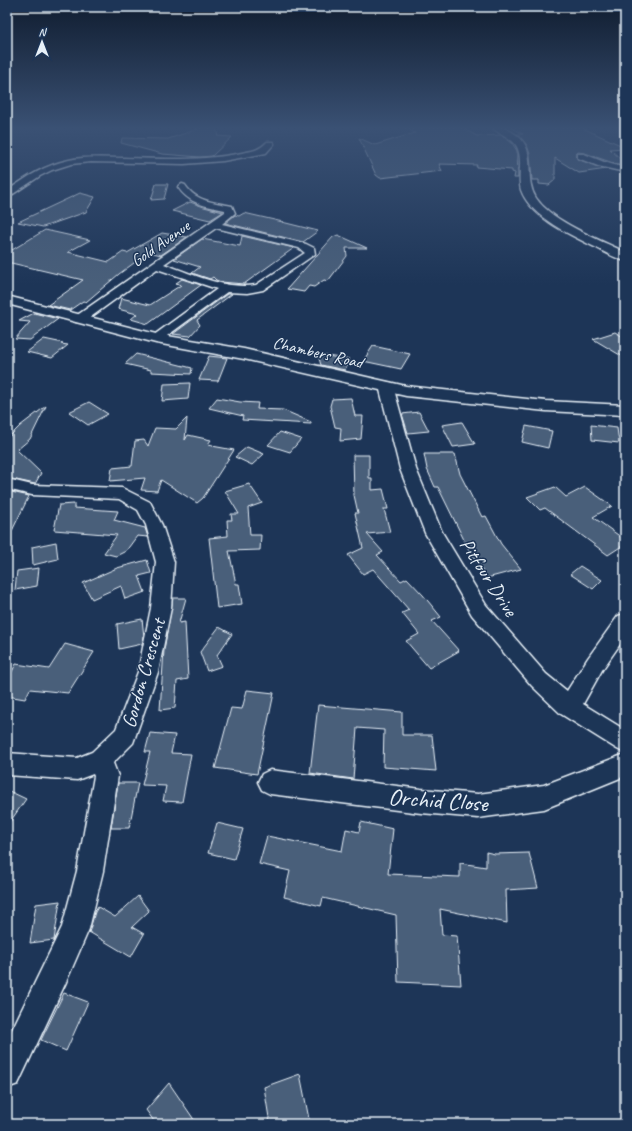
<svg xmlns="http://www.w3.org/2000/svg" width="632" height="1131" viewBox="0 0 632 1131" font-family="Caveat,sans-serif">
  <rect width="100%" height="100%" fill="#1d3557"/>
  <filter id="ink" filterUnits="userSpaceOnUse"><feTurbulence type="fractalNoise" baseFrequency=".025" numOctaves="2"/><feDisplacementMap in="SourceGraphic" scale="8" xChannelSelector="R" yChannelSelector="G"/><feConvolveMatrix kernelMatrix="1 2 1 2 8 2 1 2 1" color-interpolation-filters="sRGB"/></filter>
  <g filter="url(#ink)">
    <path fill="#495e7a" stroke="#e8f1f8" d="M196 127H213L219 134 217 136 232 137 212 156 200 157 162 154 121 143 122 138 168 139 198 129Z
      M404 127H460L477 136 501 135 512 143 517 151 518 178H514L515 173 512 172V170L476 167 477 165 439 164 442 171 380 178 376 175 359 138 375 145 415 133Z
      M510 127H580L625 147V148L610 149 625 163 616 164 585 153 578 152 576 154 577 159 607 169 579 173 555 158V180L549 185 539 184V180H532L530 154 527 145 517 134H523Z
      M156 184H168L164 199 151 200Z
      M80 193 95 197 86 212 43 227 18 222Z
      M190 202 204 207 223 212 210 220 172 211Z
      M244 213 283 222H282L318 231 303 242 225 223 235 215 239 216Z
      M45 230 90 240 68 252 109 262 123 252 127 253 162 233 187 237 161 255 149 252 119 274 86 302 83 301 70 310 48 305 83 280 7 262V253Z
      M338 235 367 248H346L347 256 328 281 324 280 314 287 309 286 304 292 287 289 333 237Z
      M242 236 294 248 244 284 221 282 216 280 213 277 210 279 192 273 200 267 174 259 202 239 240 246Z
      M182 279 201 285 148 324 131 319 137 314 118 309 121 298 150 305 181 285 176 283Z
      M227 294H232L197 320 200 325 190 336 173 334Z
      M34 313 58 319 30 340 15 339 30 322 19 321Z
      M615 332 625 338V358L593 339Z
      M44 339 63 343 61 344 68 345 52 358 27 352Z
      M373 346 410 354 401 369 363 361Z
      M136 354 192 368 191 374 151 372V370L125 364Z
      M318 355 349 359 345 370 321 365Z
      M209 356 227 358 218 381 199 380Z
      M190 383 188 399 162 401 164 384Z
      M217 398 240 402 258 403 257 409 283 410 311 422V424L242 420 243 416 209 408Z
      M351 398 355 416H363L361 439 340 441 341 428 335 427 330 406 332 399Z
      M89 402 108 414 88 425 69 412Z
      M46 406 30 439 17 450 41 473 35 484 7 478V439L20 426Z
      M419 412 429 431 408 433 402 414Z
      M187 418 185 440 188 435 211 440 208 444 213 445 212 446 234 450 203 498 197 503 161 480 157 491 141 490 145 478 110 481 112 468 132 466 135 441 144 440 148 446 155 428 176 429Z
      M462 422 475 444 453 447 442 425Z
      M591 425 617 428 619 443 592 440Z
      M526 426 552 431 548 448 522 442Z
      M280 432 301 439 290 452 268 445Z
      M247 447 264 454 252 465 235 457Z
      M424 454H455L460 474 482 517 486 516 501 544 521 569 487 578 469 550 438 487H435L427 469Z
      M353 455H369V478H372V490L383 489 388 509H384L390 532 367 534 383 552 377 555 401 581 407 578 423 595 441 617 432 621 459 651 429 668 406 641 419 634 402 613 409 610 373 569 363 574 348 555 363 548 355 513H358L354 495Z
      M249 484 262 503 248 508 250 535H261L260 550 229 551 236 584H239L242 604 217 608 209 538 228 536 227 520H232L231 514H239L225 491Z
      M555 487 566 497 585 487 612 506 593 517 625 540V544L608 555 545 508 540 510 527 497Z
      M7 491 29 496 7 541Z
      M74 504V508L118 511 114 520 145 528 148 537 137 536 126 551 116 556 104 553 117 535 54 530 59 505Z
      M56 542 58 559 33 565 32 547Z
      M147 560 151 573 139 576 145 592 125 599 121 586 92 599 83 583 117 568Z
      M580 566 602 580 593 589 570 574Z
      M39 568 37 586 15 590 17 571Z
      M173 598H186L179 623 185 622 188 679 177 681 175 708 160 710 164 650Z
      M142 619 144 637 142 644 119 649 117 624Z
      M219 627 232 634 217 655 222 666 207 671 200 652Z
      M65 644 94 652 68 693 30 689 25 699 7 696V681L16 664 49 669Z
      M247 690 274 693 257 774 215 768 231 708 242 709Z
      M318 705 402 712V735H432L436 771 383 767 384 730 357 728 353 779 310 773Z
      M150 733 175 735 171 753 191 754 182 802 163 801 166 786 142 785 150 752H145Z
      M118 783H138L129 828H111Z
      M7 790 26 799 7 826Z
      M361 822 393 829 388 874 460 877V863L486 867V852L495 854 529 853 538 888 506 890 507 923 440 909 442 935 457 936 461 985 398 982 396 915 323 898 321 906 284 897 290 871 259 864 267 836 342 851 346 829 359 832Z
      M217 823 243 829 234 859 208 853Z
      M138 896 149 911 132 927 144 934 131 957 89 932 95 912 98 907 115 917Z
      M60 901 54 940 30 943 36 904Z
      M64 993 88 1002 66 1051 41 1040Z
      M300 1074 310 1124H270L264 1087Z
      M169 1083 197 1124H156L146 1110Z"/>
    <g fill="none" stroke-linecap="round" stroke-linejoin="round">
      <defs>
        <path id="street" d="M267 142H273L274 144 266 153 223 161 184 164 91 162 71 164 52 170 40 176 7 198V191C27 177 45 165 69 160 87 156 106 158 124 158 162 159 200 161 237 154 249 151 258 152 267 142Z
          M578 154H584L604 162 625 168V172L598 166 578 158Z
          M182 184 185 185C196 202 214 202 232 206L235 213 222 224 306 244 314 248 315 254 263 290 247 293 227 292 160 341H152L150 338 217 289 157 269 84 322H76L74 319 76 316 225 212V210C206 206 189 204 178 187ZM216 228 299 248 305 253 256 285C225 290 192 274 164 264Z
          M386 382 391 383 393 386 416 469 442 532 486 605 546 674 567 691 588 658 618 616 625 614V637L602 670 583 704 625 730V753L617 749 561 714 532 686 472 615 425 533 400 469 379 386 381 383Z
          M7 479 32 485 122 488 150 502 162 525 174 562 171 608 158 672 133 743 113 763 118 776 103 871 89 929 66 982 18 1084 7 1088V1040L62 927 77 871 94 776 93 774 77 780 7 775V753L77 758 92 752 116 729 138 672 151 608 156 562 146 525 138 510 119 499 32 495 7 489Z
          M625 754V776L544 809 478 818 421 813 270 794 262 790 258 782 262 774 270 770 421 789 478 794 544 785Z"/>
        <path id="secondary" d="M492 127C500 126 505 128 512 132 540 148 522 176 536 198 552 222 600 240 625 252V261C615 258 606 253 597 248 573 236 531 218 521 190 517 176 524 158 516 145 510 136 498 134 492 127Z
          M7 296 156 334 244 349 406 386 546 401 625 405V415L546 411 406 396 244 359 156 343 7 304Z"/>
      </defs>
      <use href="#street" stroke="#e8f1f8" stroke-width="3"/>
      <use href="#secondary" stroke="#e8f1f8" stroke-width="3"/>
      <use href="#street" fill="#1d3557" fill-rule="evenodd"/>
      <use href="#secondary" fill="#1d3557" fill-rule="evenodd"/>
    </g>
  </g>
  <linearGradient id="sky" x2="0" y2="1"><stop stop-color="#101d30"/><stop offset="0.45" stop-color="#3a5174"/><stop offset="1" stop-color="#3a5174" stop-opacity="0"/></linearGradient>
  <rect width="632" height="285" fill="url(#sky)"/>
  <g text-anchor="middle" stroke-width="3" stroke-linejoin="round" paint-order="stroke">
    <g font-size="17" fill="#e8f1f8" stroke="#1d3557">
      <text transform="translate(160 243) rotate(-35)" y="6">Gold Avenue</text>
      <text transform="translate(318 352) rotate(13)" y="6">Chambers Road</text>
    </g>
    <g font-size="20" fill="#e8f1f8" stroke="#1d3557">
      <text transform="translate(489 577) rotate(57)" y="7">Pitfour Drive</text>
      <text transform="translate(143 673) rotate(-74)" y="7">Gordon Crescent</text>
    </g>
    <g font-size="24" fill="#e8f1f8" stroke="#1d3557">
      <text transform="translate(438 800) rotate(4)" y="8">Orchid Close</text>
    </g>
  </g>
  <rect width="632" height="1131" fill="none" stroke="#1d3557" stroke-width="24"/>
  <rect x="12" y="12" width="608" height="1107" fill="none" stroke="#e8f1f8" stroke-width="1.5" filter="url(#ink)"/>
  <g transform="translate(42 42)" stroke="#1d3557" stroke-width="3" paint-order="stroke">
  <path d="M0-3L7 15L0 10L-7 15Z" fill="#e8f1f8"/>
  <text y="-6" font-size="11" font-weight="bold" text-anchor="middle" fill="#e8f1f8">N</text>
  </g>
</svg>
